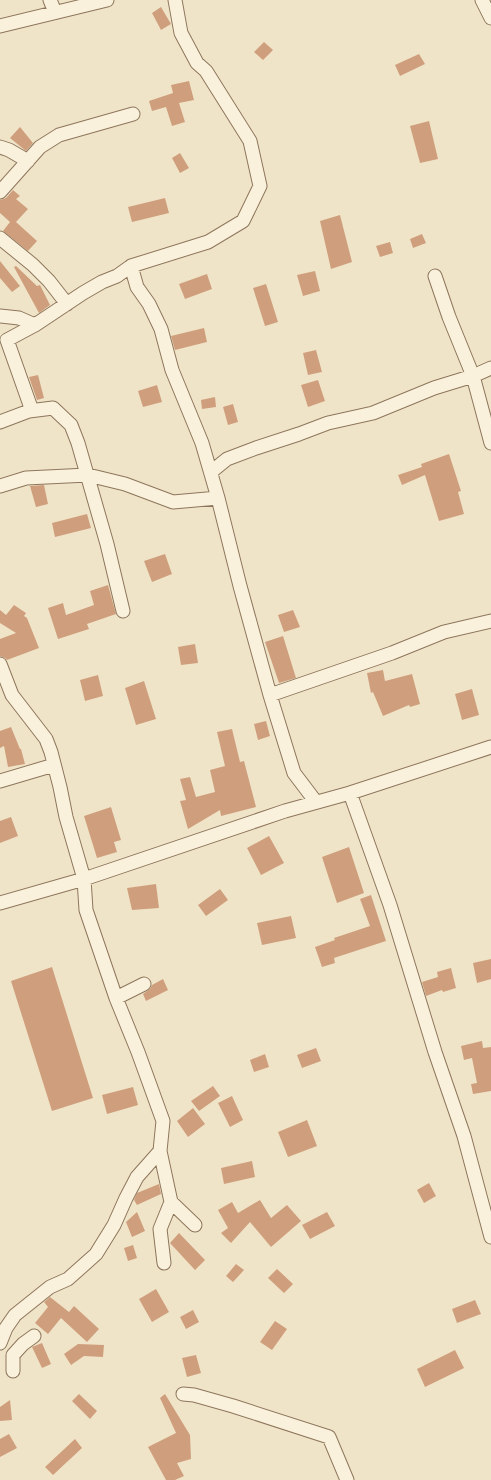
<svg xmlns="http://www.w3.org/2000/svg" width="491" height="1480" viewBox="0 0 491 1480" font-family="'IBM Plex Serif',serif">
  <rect width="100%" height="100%" fill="#f0e4c8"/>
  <path fill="#cf9f7d" d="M161 7 171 24 161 30 152 13Z
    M264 42 273 50 263 60 254 52Z
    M419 54 425 64 400 76 395 65Z
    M189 81 194 100 179 103 185 122 172 126 166 107 152 111 149 101 173 93 171 85Z
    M429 121 438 159 420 163 410 126Z
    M20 127 33 143 26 151 10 138Z
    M180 153 189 168 180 173 172 158Z
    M13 190 20 196 16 199 28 209 16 222 37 241 28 251 3 231 10 222 0 213V200L6 198Z
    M165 198 169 213 132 222 128 207Z
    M340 215 352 262 331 269 320 221Z
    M422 234 426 243 413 248 410 239Z
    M390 242 393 253 380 257 376 246Z
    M0 261 20 286 12 292 0 278Z
    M16 266 37 286 40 285 50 305 39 313 14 267Z
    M315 271 320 291 303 296 297 275Z
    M207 274 212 289 185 299 179 284Z
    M266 284 278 322 265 326 253 288Z
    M204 328 207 342 175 350 171 336Z
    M316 350 322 372 308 375 303 353Z
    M38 375 44 398 37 400 29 377Z
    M318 380 325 401 308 407 301 385Z
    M157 385 162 402 143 407 138 391Z
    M215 397 216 407 202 409 201 400Z
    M233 404 238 422 228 425 223 407Z
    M449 454 461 491 458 492 464 514 439 521 425 475 402 485 398 475 422 467 421 464Z
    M44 485 48 504 36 507 30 486Z
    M87 514 91 528 55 537 52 523Z
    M165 554 172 574 152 582 144 561Z
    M108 585 116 614 87 624 89 629 58 639 48 608 63 603 66 615 94 605 90 591Z
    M14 605 26 613 24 616 27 618 39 648 7 660 5 658 0 656V639L16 633 0 623V610L6 615Z
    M293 610 300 627 284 632 278 615Z
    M283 636 296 678 279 683 265 642Z
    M195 644 198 663 181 665 178 647Z
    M383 670 385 681 412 674 420 704 410 707 409 705 383 716 373 692 371 693 367 673Z
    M98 675 103 696 85 701 80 680Z
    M144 681 156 719 136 725 125 688Z
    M472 689 479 715 462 720 455 694Z
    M266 721 270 736 258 740 254 724Z
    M11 727 20 749H21L25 764 8 767 4 746 0 748V731Z
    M232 729 240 762 244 761 256 807 221 816 220 810 188 829 180 801 186 800 180 779 190 777 196 797 215 792 210 770 225 766 217 732Z
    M111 807 121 840 114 842 117 852 97 858 84 816Z
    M11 817 18 836 0 843V821Z
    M269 836 284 863 261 875 247 848Z
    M349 847 364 893 337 903 322 857Z
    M156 884 159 908 132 910 127 888Z
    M220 889 228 900 206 916 198 905Z
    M371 895 386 941 334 958 335 963 322 967 315 947 335 940 334 938 370 926 360 899Z
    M291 916 296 938 262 945 257 923Z
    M491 959V979L477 983 473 963Z
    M52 967 93 1098 52 1111 11 981Z
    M451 968 456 988 443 992 442 990 426 996 422 982 438 977 437 972Z
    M163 979 168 990 146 1001 143 994 150 989 152 985Z
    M482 1041 483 1048 491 1047V1091L473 1094 471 1084 477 1083 472 1058 464 1060 461 1046Z
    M316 1048 321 1061 302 1068 297 1055Z
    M265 1054 269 1067 254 1072 250 1060Z
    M213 1086 220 1096 199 1111 191 1101Z
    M133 1087 138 1105 107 1114 102 1095Z
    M232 1096 243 1120 230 1127 218 1103Z
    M193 1108 205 1124 188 1137 177 1121Z
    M307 1120 317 1146 288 1157 278 1132Z
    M252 1161 255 1177 224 1184 221 1168Z
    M429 1183 436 1196 424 1203 417 1190Z
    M159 1184 161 1194 137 1205 134 1200 137 1193Z
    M260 1200 271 1218 287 1205 301 1221 271 1247 250 1222 231 1243 221 1233 228 1228 218 1210 232 1202 238 1213Z
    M137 1212 145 1231 132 1237 126 1222Z
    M327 1212 335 1226 310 1239 302 1225Z
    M179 1233 205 1260 195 1270 170 1243Z
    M133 1245 137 1258 128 1261 124 1248Z
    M236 1264 244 1270 233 1282 226 1276Z
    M277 1269 293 1284 284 1293 268 1278Z
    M156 1289 169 1312 152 1322 139 1299Z
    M50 1297 69 1312 74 1306 99 1329 87 1342 61 1318 48 1334 35 1323 48 1307 44 1302Z
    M475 1300 481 1314 457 1323 452 1309Z
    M193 1310 199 1322 186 1329 180 1317Z
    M275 1321 287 1329 272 1350 260 1342Z
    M42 1343 51 1364 42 1368 32 1347Z
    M78 1344 104 1345 103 1357 84 1356 71 1365 64 1354Z
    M455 1350 464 1368 425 1387 417 1369Z
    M196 1355 201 1373 187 1377 182 1358Z
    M79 1394 97 1411 90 1419 72 1401Z
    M165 1394 190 1435 191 1459 177 1463 184 1476 175 1480H166L148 1447 176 1433 160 1398Z
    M10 1400 12 1420 0 1421V1407Z
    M9 1434 17 1448 0 1457V1439Z
    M75 1439 82 1448 53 1475 45 1467Z"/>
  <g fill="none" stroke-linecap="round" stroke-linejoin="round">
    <defs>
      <path id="minor" d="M50 0 55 12
        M175 0 181 33 197 63 206 71 250 141 260 186 243 221 208 242 131 266 137 287 149 304 161 329 172 370 202 443 218 498
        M482 0 491 18
        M0 26 107 0
        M0 147 9 150 28 161
        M0 192 40 147 59 135 133 114
        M0 238 33 265 49 281 67 304
        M0 316 19 318 35 325
        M491 368 473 376 491 443
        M29 411 53 408 71 425 78 443 107 544 123 611
        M0 422 29 411 30 405 7 340 35 325 83 293 102 282 117 276 131 266
        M211 472 227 459 256 448 299 434 328 423 373 413 434 388 473 376 449 317 435 276
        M0 486 26 478 88 475 125 484 173 502 218 498 240 586 270 695 392 653 444 632 491 621
        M0 664 12 695 46 739 51 752 60 787 66 817 84 879 86 910 116 998 138 1052 163 1121 160 1151 137 1177 126 1198 114 1225 96 1254 68 1279 50 1287 15 1315 6 1328 0 1343
        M270 695 294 773 316 802
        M0 781 54 765
        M350 793 390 905 435 1052 464 1136 491 1237
        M0 903 84 879 285 811 350 793 491 747
        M116 998 144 984
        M160 1151 171 1202 195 1225
        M164 1263 160 1229 171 1202
        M13 1371V1355L23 1344 34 1336
        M183 1394 194 1395 233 1406 329 1437 347 1480"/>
    </defs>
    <use href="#minor" stroke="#8d765c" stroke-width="15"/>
    <use href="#minor" stroke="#faf1dc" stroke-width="13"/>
  </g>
</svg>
